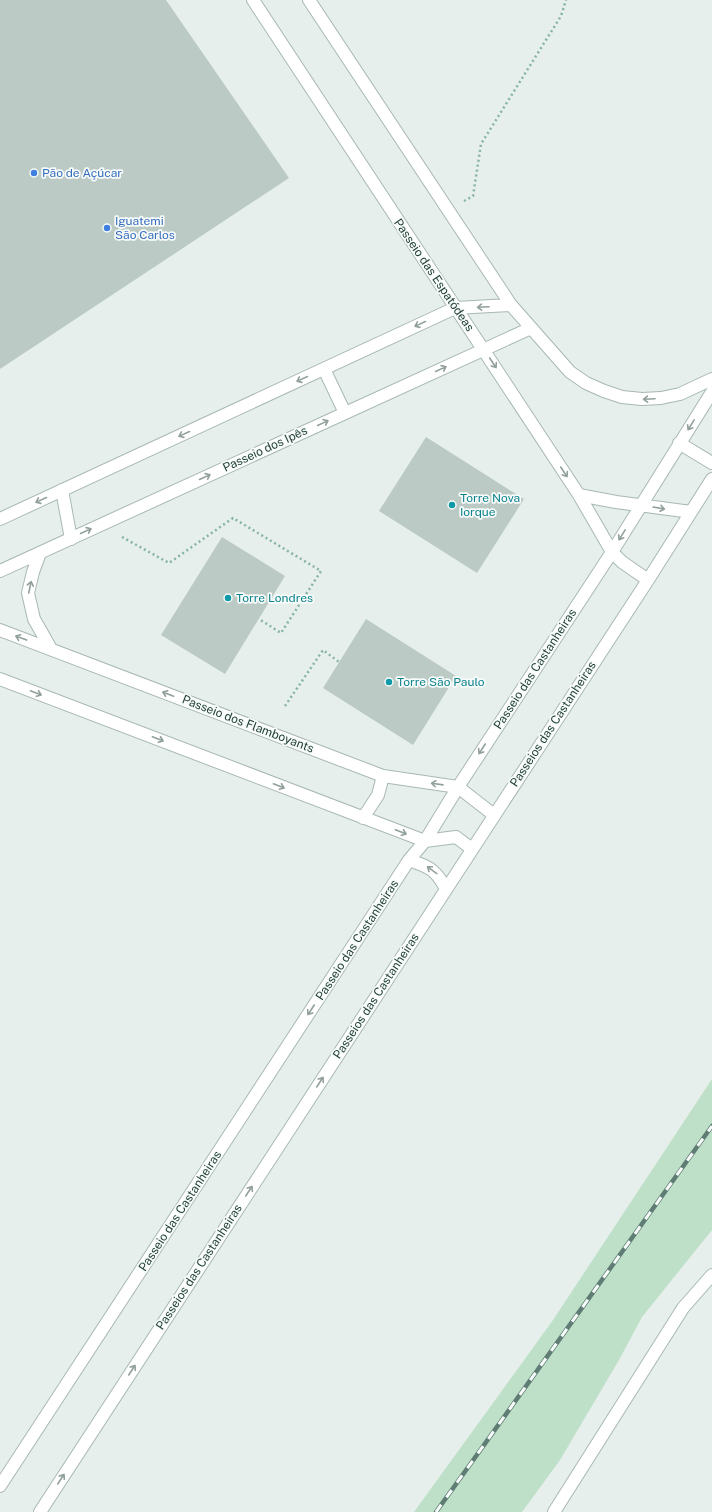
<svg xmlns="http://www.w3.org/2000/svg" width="712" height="1512" viewBox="0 0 712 1512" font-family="'Public Sans',sans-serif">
  <rect width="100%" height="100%" fill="#e6efeb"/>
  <path fill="#bfe0c8" d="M712 1079V1230L642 1317 619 1360 560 1460 522 1512H414L553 1320Z"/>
  <path fill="#bbcac4" d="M0 0H166L289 178 0 369Z
    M426 437 524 499 477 573 379 511Z
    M222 537 285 576 225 674 161 635Z
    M366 619 456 676 413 745 323 688Z"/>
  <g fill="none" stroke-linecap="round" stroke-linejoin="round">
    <defs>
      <path id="minor" d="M253 0 579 495 612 552 622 562 648 580
        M309 0 511 305 570 372 586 383 604 391 622 397 642 399 661 398 680 394 712 379
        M324 369 345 413
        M679 443 712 463
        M62 490 71 539
        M579 495 616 502 691 512
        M0 519 455 308 511 305
        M40 553 33 572 28 593 34 619 51 649
        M0 571 531 328
        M0 630 383 776 458 787 494 815
        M0 679 425 841 456 837 472 849
        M363 818 378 795 383 776
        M409 860C430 867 436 870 446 889
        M0 1486 409 860 425 841 458 787 612 552 712 392
        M40 1512 648 580 712 479
        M554 1512 683 1308 712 1275"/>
    </defs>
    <use href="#minor" stroke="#a8b8b2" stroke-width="14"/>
    <path stroke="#86b3a5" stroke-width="2.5" stroke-dasharray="2 3" stroke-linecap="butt" d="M464 201 473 196 481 144 561 16 566 0
      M122 537 169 563 233 518 321 571 281 633 259 619
      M285 706 323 650 339 662"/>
    <use href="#minor" stroke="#fff" stroke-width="12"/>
    <defs>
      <path id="rail" d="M436 1512 712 1126"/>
    </defs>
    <use href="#rail" stroke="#5f7d75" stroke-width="4.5"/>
    <use href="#rail" stroke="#f7fbf9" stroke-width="3" stroke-dasharray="9" stroke-linecap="butt"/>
  </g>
  <defs><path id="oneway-shaft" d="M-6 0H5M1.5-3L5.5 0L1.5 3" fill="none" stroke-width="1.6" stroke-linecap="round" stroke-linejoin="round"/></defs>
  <g stroke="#92a09c">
    <use href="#oneway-shaft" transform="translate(483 307) rotate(177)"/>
    <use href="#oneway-shaft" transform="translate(420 324) rotate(155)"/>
    <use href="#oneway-shaft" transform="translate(493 363) rotate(57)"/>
    <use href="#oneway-shaft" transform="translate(441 369) rotate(-25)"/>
    <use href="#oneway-shaft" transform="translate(302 379) rotate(155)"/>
    <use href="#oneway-shaft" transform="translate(649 399) rotate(177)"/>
    <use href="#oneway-shaft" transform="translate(323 423) rotate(-25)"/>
    <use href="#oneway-shaft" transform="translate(691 425) rotate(122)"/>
    <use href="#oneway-shaft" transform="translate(184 434) rotate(155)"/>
    <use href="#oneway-shaft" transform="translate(564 472) rotate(57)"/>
    <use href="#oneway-shaft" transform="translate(205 477) rotate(-25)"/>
    <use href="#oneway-shaft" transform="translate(41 500) rotate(155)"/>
    <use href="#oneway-shaft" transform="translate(659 508) rotate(10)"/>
    <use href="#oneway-shaft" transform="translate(86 531) rotate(-25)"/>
    <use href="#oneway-shaft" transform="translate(622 535) rotate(122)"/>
    <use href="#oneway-shaft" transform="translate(30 587) rotate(-78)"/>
    <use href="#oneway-shaft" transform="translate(21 638) rotate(-160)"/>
    <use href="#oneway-shaft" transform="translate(36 693) rotate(21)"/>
    <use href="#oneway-shaft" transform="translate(168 694) rotate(-159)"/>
    <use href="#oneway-shaft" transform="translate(158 739) rotate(21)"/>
    <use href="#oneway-shaft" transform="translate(482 749) rotate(123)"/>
    <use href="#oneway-shaft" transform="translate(437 784) rotate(-172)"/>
    <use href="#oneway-shaft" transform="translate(279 786) rotate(21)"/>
    <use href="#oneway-shaft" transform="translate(401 832) rotate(21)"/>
    <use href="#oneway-shaft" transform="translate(432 870) rotate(-144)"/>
    <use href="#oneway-shaft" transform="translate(311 1010) rotate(123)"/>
    <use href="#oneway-shaft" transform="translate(320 1082) rotate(-57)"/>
    <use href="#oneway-shaft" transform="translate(249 1191) rotate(-57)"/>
    <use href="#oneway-shaft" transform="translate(132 1370) rotate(-57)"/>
    <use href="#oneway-shaft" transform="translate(61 1479) rotate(-57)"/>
  </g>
  <g fill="#3f7fe0" stroke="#f7fbf9" stroke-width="1.5">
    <circle cx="34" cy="173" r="4"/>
    <circle cx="107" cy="228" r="4"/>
  </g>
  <g fill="#0f9aa8" stroke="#f7fbf9" stroke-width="1.5">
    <circle cx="452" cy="505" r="4"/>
    <circle cx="228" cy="598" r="4"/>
    <circle cx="389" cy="682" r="4"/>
  </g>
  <g text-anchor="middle" stroke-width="3.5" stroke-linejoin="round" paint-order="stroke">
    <g font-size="12" fill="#366cbe" stroke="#f7fbf9" text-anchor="start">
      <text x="42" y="177">Pão de Açúcar</text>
      <text x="115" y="225">Iguatemi<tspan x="115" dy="14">São Carlos</tspan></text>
    </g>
    <g font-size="12" fill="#24423a" stroke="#f7fbf9">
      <text transform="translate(434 275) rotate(56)" y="4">Passeio das Espatódeas</text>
      <text transform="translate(265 449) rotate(-25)" y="4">Passeio dos Ipês</text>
      <text transform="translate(535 669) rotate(-57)" y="4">Passeio das Castanheiras</text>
      <text transform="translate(248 724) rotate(21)" y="4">Passeio dos Flamboyants</text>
      <text transform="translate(553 724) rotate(-57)" y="4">Passeios das Castanheiras</text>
      <text transform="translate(357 940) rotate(-57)" y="4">Passeio das Castanheiras</text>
      <text transform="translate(376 996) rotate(-57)" y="4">Passeios das Castanheiras</text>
      <text transform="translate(180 1211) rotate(-57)" y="4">Passeio das Castanheiras</text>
      <text transform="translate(199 1267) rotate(-57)" y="4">Passeios das Castanheiras</text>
    </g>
    <g font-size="12" fill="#0d838f" stroke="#f7fbf9" text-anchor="start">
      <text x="460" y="502">Torre Nova<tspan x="460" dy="14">Iorque</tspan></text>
      <text x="236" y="602">Torre Londres</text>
      <text x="397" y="686">Torre São Paulo</text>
    </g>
  </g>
</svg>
